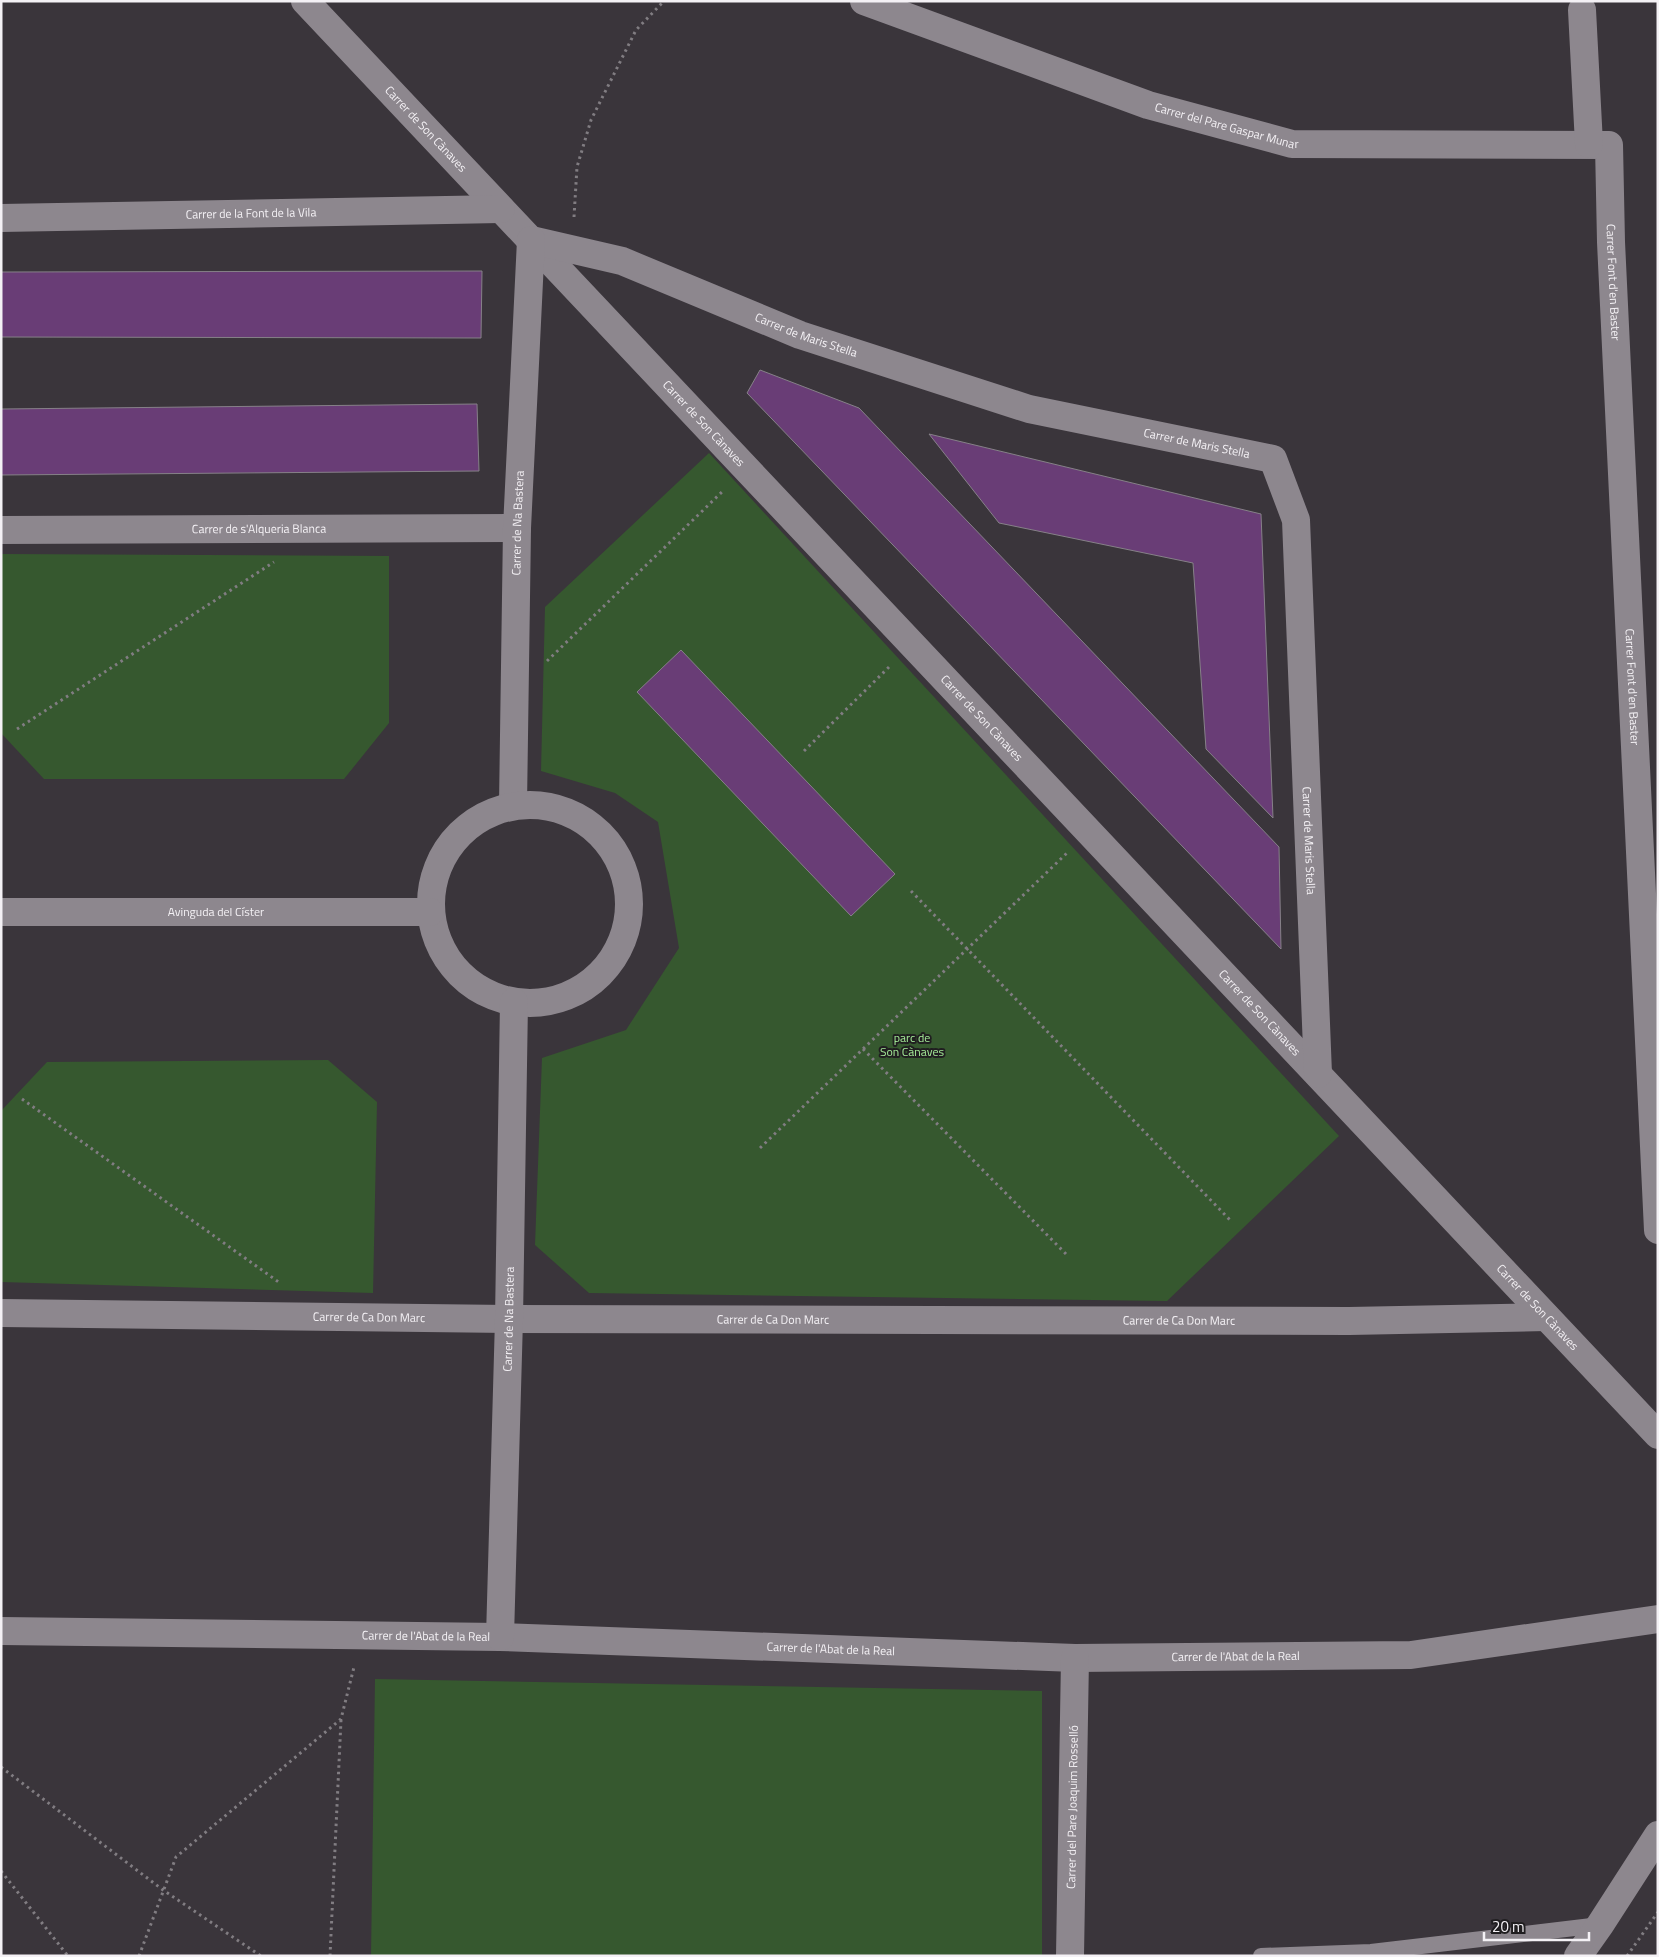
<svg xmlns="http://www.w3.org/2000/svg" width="1659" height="1957" viewBox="0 0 1659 1957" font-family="'Titillium Web',sans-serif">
  <rect width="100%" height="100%" fill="#3a353b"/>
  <path fill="#36582f" d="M709 453 1339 1136 1167 1301 589 1293 535 1245 542 1058 626 1030 679 948 658 822 615 793 541 771 545 607Z
    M1 554 389 556V723L344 779H44L1 733Z
    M328 1060 377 1102 373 1293 1 1282V1111L47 1062Z
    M375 1679 1042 1691V1956H371Z"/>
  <path fill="#693d76" stroke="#868188" d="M482 271 481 338 1 337V272Z
    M760 370 859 408 1279 847 1281 949 747 393Z
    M477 404 479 471 1 475V409Z
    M929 434 1261 514 1273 818 1206 749 1193 563 999 523Z
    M681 650 895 874 851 916 637 692Z"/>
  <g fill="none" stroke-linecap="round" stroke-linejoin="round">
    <path stroke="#817d82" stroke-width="3" stroke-dasharray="2.5 4" stroke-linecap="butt" d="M574 217 577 167 591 120 636 30 664 1
      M547 661 724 490
      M17 729 274 562
      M804 751 890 666
      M911 891 1231 1221
      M863 1049 1066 1254
      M22 1099 280 1283
      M760 1148 1067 853
      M1 1767 163 1890 261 1956
      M1 1871 68 1956
      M139 1956 176 1857 341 1719 354 1667
      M330 1956 341 1720
      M1627 1956 1658 1912"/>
    <path stroke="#8d878e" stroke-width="16" d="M1261 1956 1371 1952 1600 1925"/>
    <g stroke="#8d878e" stroke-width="28">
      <path id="s1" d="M305 1 1658 1435"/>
      <path id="s2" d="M864 1 1148 105 1292 144 1609 145 1611 242 1658 1230"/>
      <path d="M1582 10 1589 144"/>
      <path id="s3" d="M1 218 501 209"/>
      <path id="s4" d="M531 240 622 261 800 335 1029 409 1273 459 1296 520 1318 1074"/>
      <path id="s5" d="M1 530 517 528"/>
      <path id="s6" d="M513 805 517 528 531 240"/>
      <circle cx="530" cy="904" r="99"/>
      <path id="s7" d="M1 912H430"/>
      <path id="s8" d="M1 1313 509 1319 1349 1321 1546 1317"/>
      <path id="s9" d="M1 1631 500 1637 1075 1658 1411 1655 1658 1619"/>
      <path id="s10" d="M500 1637 509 1319 514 1002"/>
      <path id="s11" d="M1070 1956 1075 1658"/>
      <path d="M1578 1956 1600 1925 1658 1835"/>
    </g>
  </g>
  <g text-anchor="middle" stroke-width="4" stroke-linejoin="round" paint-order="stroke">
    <g font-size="12" fill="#f4f1f5" stroke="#201e20">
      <text dy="4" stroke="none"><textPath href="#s2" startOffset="384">Carrer del Pare Gaspar Munar</textPath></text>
      <text dy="4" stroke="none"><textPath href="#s1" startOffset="176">Carrer de Son Cànaves</textPath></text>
      <text dy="4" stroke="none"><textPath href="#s3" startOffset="250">Carrer de la Font de la Vila</textPath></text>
      <text dy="4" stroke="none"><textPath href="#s2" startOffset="906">Carrer Font d'en Baster</textPath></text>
      <text dy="4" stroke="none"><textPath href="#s4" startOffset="292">Carrer de Maris Stella</textPath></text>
      <text dy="4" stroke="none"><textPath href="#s1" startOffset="581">Carrer de Son Cànaves</textPath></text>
      <text dy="4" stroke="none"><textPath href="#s4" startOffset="698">Carrer de Maris Stella</textPath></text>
      <text dy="4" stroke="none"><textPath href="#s6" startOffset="282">Carrer de Na Bastera</textPath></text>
      <text dy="4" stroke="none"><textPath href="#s5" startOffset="258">Carrer de s'Alqueria Blanca</textPath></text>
      <text dy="4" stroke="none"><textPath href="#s2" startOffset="1311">Carrer Font d'en Baster</textPath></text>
      <text dy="4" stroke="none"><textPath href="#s1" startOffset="986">Carrer de Son Cànaves</textPath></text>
      <text dy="4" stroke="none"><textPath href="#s4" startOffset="1162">Carrer de Maris Stella</textPath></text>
      <text dy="4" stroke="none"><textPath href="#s7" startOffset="215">Avinguda del Císter</textPath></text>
      <text dy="4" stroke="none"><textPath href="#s1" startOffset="1391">Carrer de Son Cànaves</textPath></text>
      <text dy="4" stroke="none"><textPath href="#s1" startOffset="1796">Carrer de Son Cànaves</textPath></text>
      <text dy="4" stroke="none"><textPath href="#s8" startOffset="368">Carrer de Ca Don Marc</textPath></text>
      <text dy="4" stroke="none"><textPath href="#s10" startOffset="318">Carrer de Na Bastera</textPath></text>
      <text dy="4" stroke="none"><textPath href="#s8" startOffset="772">Carrer de Ca Don Marc</textPath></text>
      <text dy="4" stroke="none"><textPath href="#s8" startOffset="1178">Carrer de Ca Don Marc</textPath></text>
      <text dy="4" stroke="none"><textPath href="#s9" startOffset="425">Carrer de l'Abat de la Real</textPath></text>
      <text dy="4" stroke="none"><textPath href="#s9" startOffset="830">Carrer de l'Abat de la Real</textPath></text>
      <text dy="4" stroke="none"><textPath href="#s9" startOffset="1235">Carrer de l'Abat de la Real</textPath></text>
      <text dy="4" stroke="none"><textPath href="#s11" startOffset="149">Carrer del Pare Joaquim Rosselló</textPath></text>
    </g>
    <g font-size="12" fill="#a6ed99" stroke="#201e20">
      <text x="912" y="1042">parc de<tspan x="912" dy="14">Son Cànaves</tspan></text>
    </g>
  </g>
  <rect width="1659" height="1957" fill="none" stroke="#f4f1f5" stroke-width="5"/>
  <path d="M1484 1932v8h105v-8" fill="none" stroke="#f4f1f5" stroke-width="2.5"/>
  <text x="1492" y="1932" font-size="15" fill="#f4f1f5" stroke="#201e20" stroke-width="4" paint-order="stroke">20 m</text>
</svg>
